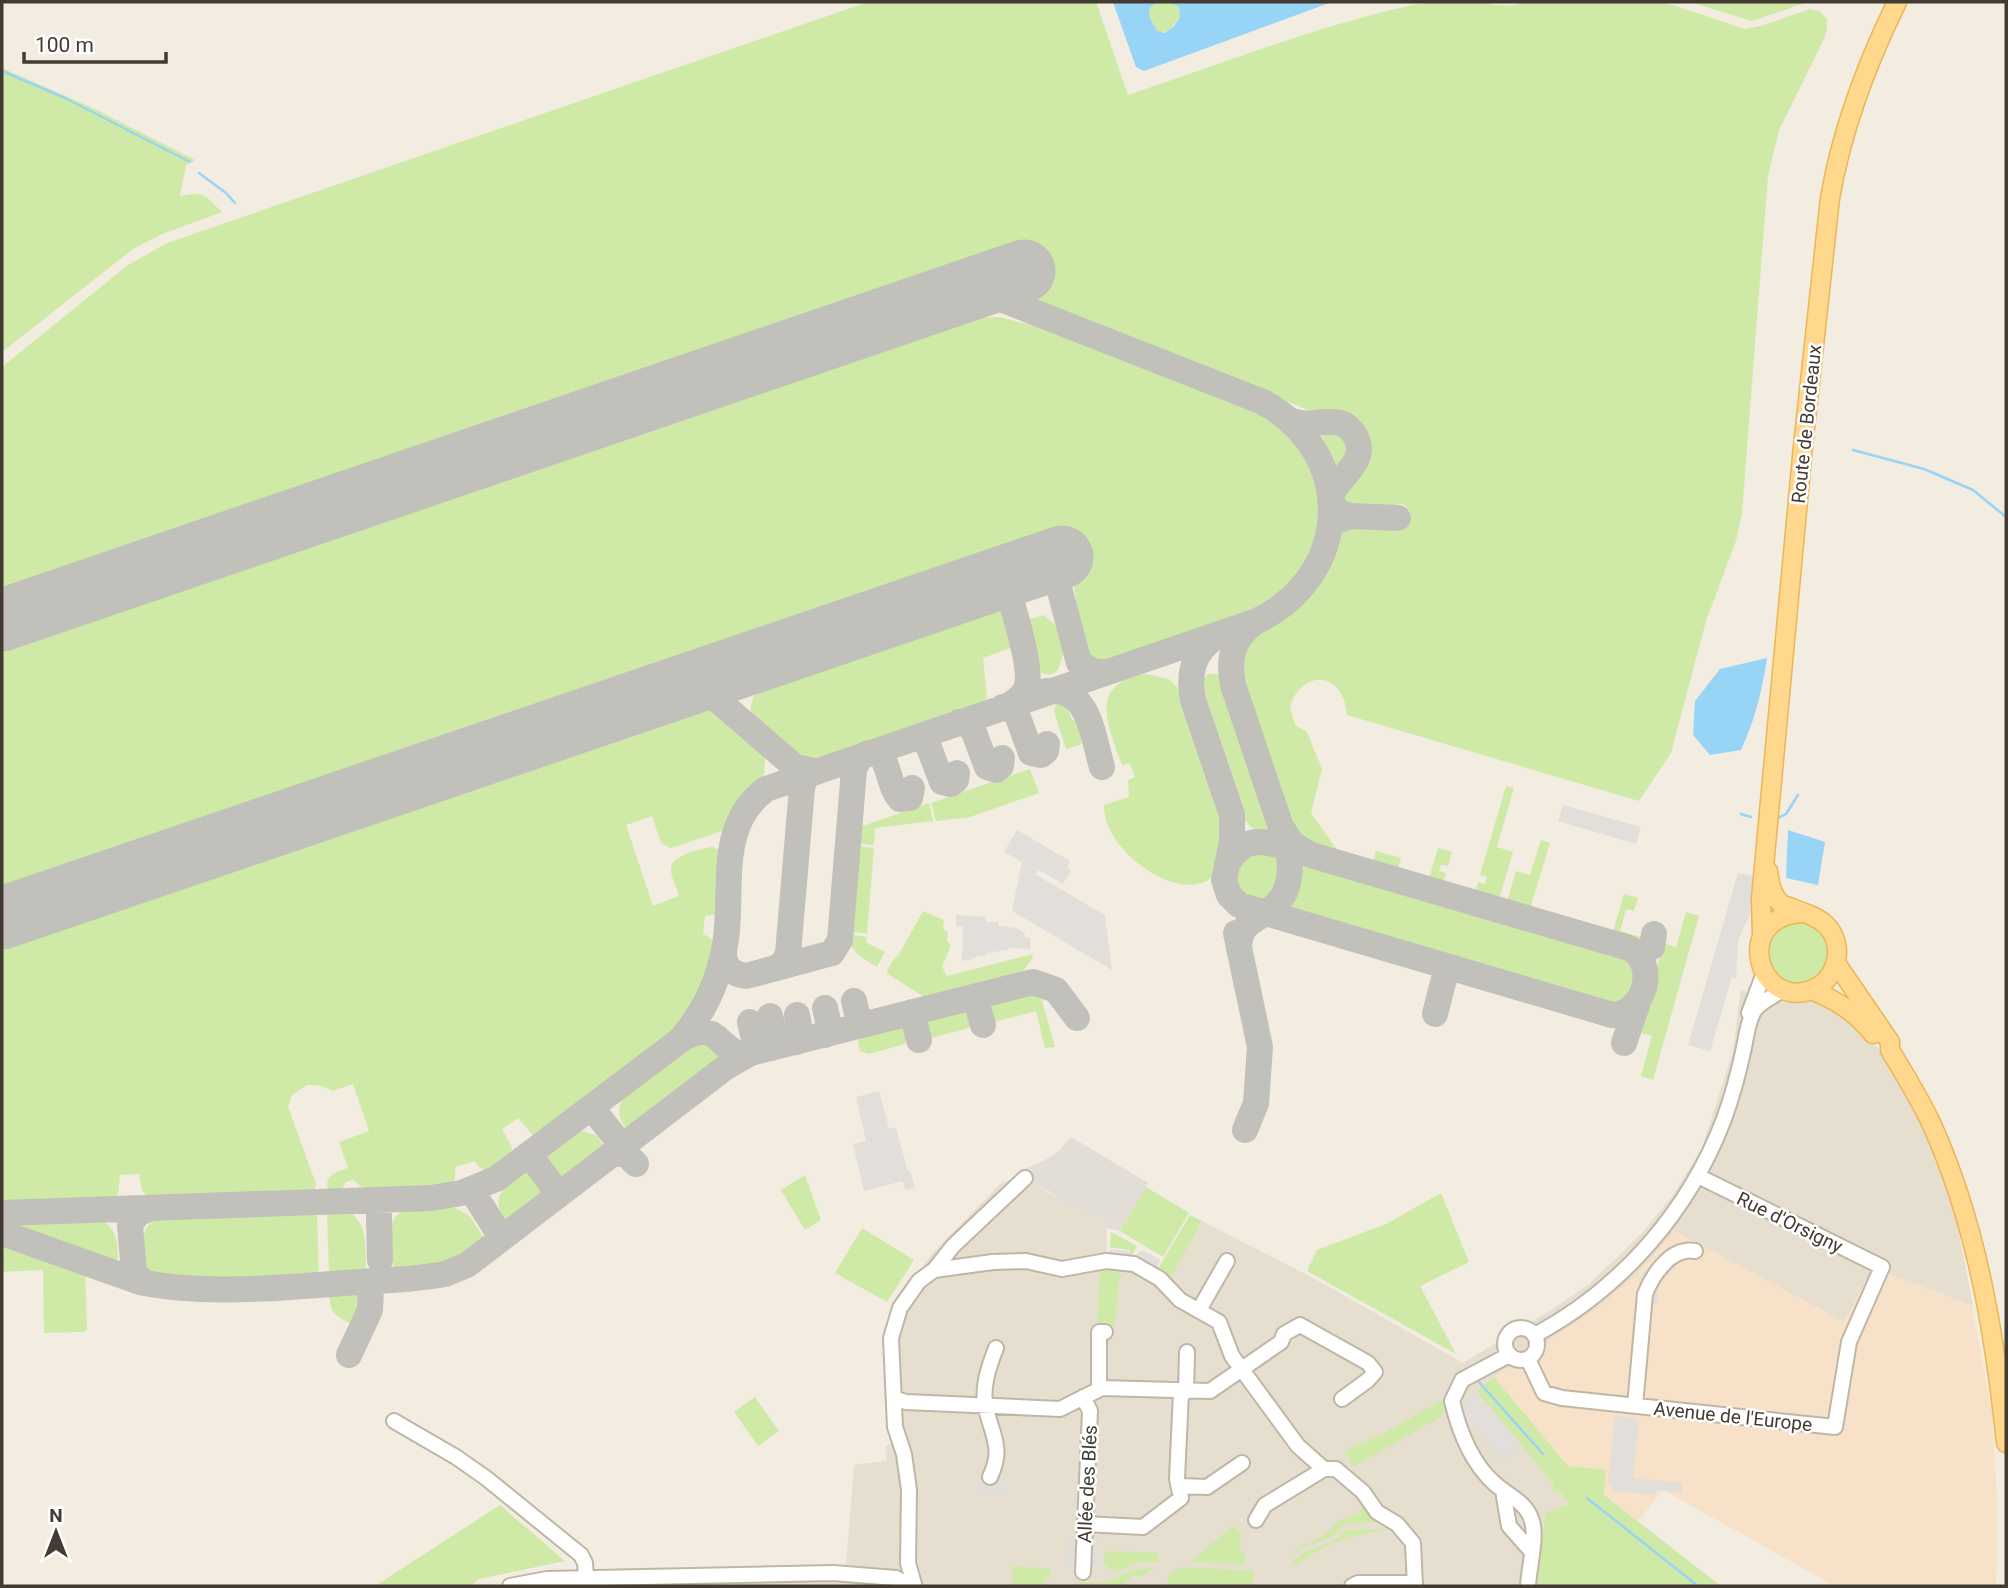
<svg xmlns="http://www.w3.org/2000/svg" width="2008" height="1588" viewBox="0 0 2008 1588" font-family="Roboto,sans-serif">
  <rect width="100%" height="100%" fill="#f2ece1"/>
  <path fill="#e6decf" d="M1741 989 1766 1004 1818 998 1864 1031 1889 1062 1917 1109 1955 1212 1973 1306 1873 1268 1844 1322 1675 1231 1635 1276 1598 1308 1494 1377 1478 1391 1569 1504 1545 1513 1537 1586H734L735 1580 826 1579 846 1564 854 1465 887 1461 885 1446 895 1443 887 1406 886 1338 894 1306 931 1255 1000 1184 1023 1175 1069 1206 1099 1216 1107 1222 1106 1261 1134 1264 1165 1284 1202 1221 1315 1279 1463 1363 1551 1310 1589 1284 1642 1233 1673 1195 1702 1148 1733 1051Z"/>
  <path fill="#f7e1c9" d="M1675 1231 1844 1322 1873 1268 1972 1306 1992 1412 1998 1517 1996 1586H1835L1663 1490 1638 1521 1574 1473 1494 1377 1598 1308 1635 1276Z"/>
  <path fill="#e3ddd7" d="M1071 1137 1148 1183 1120 1231 1107 1228V1222L1099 1216 1068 1206 1049 1191 1025 1178 1022 1170 1045 1160 1059 1151Z"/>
  <path fill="#cfeaa6" d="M868 2H1096L1128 95C1222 64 1316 26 1413 5 1433 1 1452 1 1472 2 1489 2 1508 10 1524 2H1664L1745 29 1761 26 1810 9 1819 11 1827 19V30L1824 39 1779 130 1768 176 1742 513 1736 541 1706 621 1671 753 1639 801 1347 715C1346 709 1346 703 1343 698 1330 667 1297 679 1290 707L1295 725 1307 732 1322 769 1311 813 1342 857C1322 851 1304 848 1291 831L1241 686 1240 669 1250 643 1261 632 1293 613 1318 587 1328 571 1340 535 1345 526 1355 524 1384 526 1400 532 1409 526 1411 514C1402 496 1396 507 1384 511 1375 514 1353 511 1345 506 1343 501 1340 495 1343 490 1346 484 1355 480 1359 474 1376 454 1367 429 1347 417L1310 411 1265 392 1038 303 1020 253 2 598V367L128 265 167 243Z
    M1167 2 1179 7 1180 17C1172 25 1170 34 1157 32L1149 16 1150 7 1157 3Z
    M1690 2H1808L1752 21Z
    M2 68 95 109 195 160 186 165 180 196C204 191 205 195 222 212L165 233 133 249 2 352Z
    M999 317 1044 328 1251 409C1342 448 1345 568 1255 611L1099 666C1092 665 1089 663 1085 657L1073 580 1058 537 2 895V644L943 323 961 319Z
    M1328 431 1342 433 1349 443 1350 456 1341 467 1337 468 1322 436Z
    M990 605H1000L1006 609 1016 646 983 658 987 698 978 706 815 761C798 762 790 753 777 742 771 737 761 731 756 724 745 709 753 691 767 682Z
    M1043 615 1059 627 1064 652 1058 670C1050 678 1040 674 1033 666L1028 620Z
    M1145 674 1169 679 1182 692 1225 814 1220 819C1244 941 1102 868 1104 805L1129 797 1128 780 1135 777 1130 763 1122 765C1108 726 1087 684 1145 674Z
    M1208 674H1216L1224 680 1274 825 1275 830 1269 836C1254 833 1244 821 1237 807L1199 691 1200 683Z
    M1063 700 1072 719 1079 724 1082 744 1066 749 1054 711 1056 705Z
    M707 706 714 709 754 742 764 755 765 760 764 777 740 804 728 829 674 847 670 848 661 843 652 816 626 825 653 906 679 896C677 888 671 878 671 869 671 855 702 848 713 847L725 853 722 907 714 915 705 916 703 934C741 950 692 1015 674 1032L544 1134 533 1135 518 1118 502 1129 512 1148 509 1160C496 1168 484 1178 475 1161L455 1167V1179L447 1187 365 1190 353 1180 346 1182 341 1190 331 1192 327 1186C328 1173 337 1172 348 1168L339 1142 369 1131 353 1084 333 1091 318 1085H307L292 1095 288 1107 316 1184 314 1191 311 1192 150 1198C140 1192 141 1184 139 1174L120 1175 118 1195 109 1199 2 1203V941L693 707Z
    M1030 769 1039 793 970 817 936 821 931 803Z
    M1506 786 1514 788 1497 847 1513 852 1498 903 1474 896 1478 882 1485 884 1487 877 1480 875Z
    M929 803 933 821 875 828 874 845 856 844 860 827Z
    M1541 840 1550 843 1529 912 1506 905 1516 871 1530 875Z
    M855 846 874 848 867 933 849 932Z
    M1438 848 1452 852 1448 866 1441 865 1439 871 1446 873 1442 886 1428 882Z
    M1256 850 1275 853 1284 868C1285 927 1217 906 1236 867 1241 858 1246 852 1256 850Z
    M1376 851 1401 858 1397 873 1372 866Z
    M1305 863 1620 954C1653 969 1640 1010 1605 1008L1291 916 1288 909 1301 865Z
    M1624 894 1638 898 1634 911 1626 909 1620 931 1648 939 1646 945 1612 935Z
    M923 911 944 920 943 929 948 932 947 941 951 945 942 967 947 976 1033 954 1031 961 1018 977 929 1000 888 974 887 970 896 956H898Z
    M1686 912 1699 916 1653 1080 1641 1076 1652 1036 1638 1032 1662 950 1660 949 1661 943 1676 947Z
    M1798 917 1826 933 1830 964C1809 990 1802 990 1773 978L1763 944 1767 933Z
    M849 934 866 937 867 943 885 952 877 967C863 958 849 953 849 934Z
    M1026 991 1035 993 1041 997 1055 1047 1045 1048 1036 1011 990 1023 986 1010 987 1003Z
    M964 1007 969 1010 973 1018 969 1028 930 1038 922 1033V1019L927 1015Z
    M899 1024 909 1031 905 1044 869 1054 860 1051 858 1041 863 1033Z
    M702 1043 713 1048 722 1060 629 1131C618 1121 616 1109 624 1096L689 1045Z
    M583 1131 597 1136 606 1149 563 1182 544 1159 546 1155 575 1133Z
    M529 1169 547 1194 509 1223C484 1197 508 1184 529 1169Z
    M805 1175 821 1220 805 1230 781 1190Z
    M1146 1187 1189 1213 1163 1257 1120 1231Z
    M1441 1193 1469 1262 1420 1286 1456 1354 1307 1271 1317 1250 1386 1224Z
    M453 1207 469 1215 486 1241C461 1261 432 1278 398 1272L393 1266C393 1253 390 1235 393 1222 397 1204 438 1207 453 1207Z
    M327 1211H348C370 1225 365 1251 366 1274L329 1277Z
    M317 1212 319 1281 230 1282 148 1277C144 1264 138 1234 150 1224 153 1221 157 1220 161 1218Z
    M1190 1215 1202 1221 1169 1281 1156 1272Z
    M101 1220C118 1228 120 1250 116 1267L4 1225 8 1223Z
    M862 1228 914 1260 887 1302 835 1273Z
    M1111 1232 1137 1246 1132 1255 1129 1250 1110 1247Z
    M2 1241 85 1269 87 1330 82 1332 44 1333 43 1270 2 1272Z
    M1100 1266H1120L1115 1326 1097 1327Z
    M354 1290 361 1298 357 1312 350 1323C333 1316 329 1309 329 1291Z
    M1494 1377 1568 1466 1606 1470 1604 1495 1721 1586H1537L1545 1513 1569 1504 1559 1491H1553L1554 1485 1477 1391Z
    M755 1397 779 1431 758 1446 734 1412Z
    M1439 1402H1443L1445 1408 1441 1417 1353 1467 1345 1451 1386 1432Z
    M500 1505 565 1561 479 1579 471 1586H375Z
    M1364 1507 1382 1522 1346 1524 1335 1535 1323 1541 1308 1545 1291 1555 1289 1554 1329 1532 1336 1523 1358 1513Z
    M1234 1525 1241 1535 1239 1549 1245 1552V1565L1194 1562 1193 1560Z
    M1388 1529 1350 1537 1329 1545 1295 1565 1293 1561 1305 1552 1333 1542 1347 1530Z
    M1105 1551 1159 1553 1158 1562 1136 1563 1116 1572 1104 1564Z
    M1013 1566 1050 1569 1051 1575 1045 1579 1044 1586H1011Z
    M1155 1567 1143 1576H1132L1122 1586H1076V1582L1104 1583 1134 1570Z
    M1186 1567 1254 1571 1252 1586H1167L1170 1572Z"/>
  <path fill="#e2deda" d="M1563 805 1641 827 1636 844 1558 821Z
    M1017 830 1070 861 1067 868 1071 870 1063 884 1039 870 1036 875 1105 915 1112 970 1012 911 1022 862 1004 852Z
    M1738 873 1753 876 1750 915 1738 940 1736 979 1732 977 1710 1051 1688 1045Z
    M956 915 986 917V922H999V926L1016 928 1025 933 1024 937 1030 938V949L1008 948V950L986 953 985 956H977L969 961 962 960 963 927 956 926Z
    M879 1091 889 1128H896L907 1169 910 1171 915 1188 905 1190 903 1181 864 1191 853 1144 866 1141 856 1097Z
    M1668 1246 1682 1260 1663 1280 1658 1289 1657 1304 1637 1302 1640 1278Z
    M1109 1249 1128 1251 1134 1257 1142 1250 1160 1260 1156 1269 1110 1258Z
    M1476 1392 1522 1446 1504 1461 1458 1407Z
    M1615 1415 1639 1420 1633 1478 1682 1483V1492L1656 1490 1655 1495 1615 1491 1608 1482Z
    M979 1477 1006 1478V1495L978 1494Z
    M1067 1541 1101 1543 1099 1567H1095V1575L1069 1574V1566L1066 1565Z"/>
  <path fill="#98d4f5" d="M1113 2H1165L1157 3 1150 7 1149 16 1157 31 1164 33 1174 26 1180 17 1179 7 1167 2H1332L1144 71 1136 67Z
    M1767 658C1762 691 1755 720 1741 750L1710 755 1693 735 1695 701 1720 669Z
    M1788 830 1825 842 1818 885 1786 878Z"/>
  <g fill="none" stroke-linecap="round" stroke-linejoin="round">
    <path stroke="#98d4f5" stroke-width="2.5" d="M2 71 65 98 190 162
      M199 173 226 193 235 203
      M1853 450 1924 469 1973 490 2006 517
      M1741 814 1751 817
      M1776 819 1786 814 1798 795
      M1478 1381 1543 1454
      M1587 1498 1698 1586"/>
    <path stroke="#c2c0ba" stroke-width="26" d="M1292 421C1309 428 1323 418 1340 423 1347 425 1353 431 1356 437 1369 464 1335 477 1330 499L1338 512 1351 516
      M1336 521 1351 516 1398 518
      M1052 561 1079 663 1095 672H1108
      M1004 578C1011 600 1032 665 1027 686 1025 695 1016 701 1009 705
      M1217 636C1193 651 1188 673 1193 700L1232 815V842L1224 880 1229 895 1239 905 1612 1015C1645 1014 1659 964 1629 948L1311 855 1292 844 1282 828
      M686 685 715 698 795 767 814 771
      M1046 691C1090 687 1092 734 1102 767
      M1003 707 1016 712 1031 753 1041 755 1046 751 1047 744
      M959 722 972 727 987 767 996 770 1001 766 1002 758
      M914 738 927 742 942 782 951 784 956 780 957 773
      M1227 864C1247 830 1270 843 1301 852
      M1236 933 1260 1047 1256 1103 1245 1130
      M1652 947 1654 934
      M1239 949C1239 916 1265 921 1280 900 1292 885 1291 862 1287 845L1233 685C1228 659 1232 639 1254 623
      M724 953C724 967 732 974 746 976L832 953 840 940 854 770C858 757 866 750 880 754 890 767 889 787 900 799L910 798 912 788
      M776 968 784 962 788 953 802 788 805 778 814 771
      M975 997 983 1025
      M912 1012 919 1040
      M1435 1014 1445 975 1452 970
      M797 1015 801 1037 797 1042
      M770 1016 777 1043 772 1048
      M750 1022 756 1048 752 1053
      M854 1027 859 1022 854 1001
      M825 1035 830 1030 825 1008
      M679 1041C718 1016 717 1050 743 1055L1033 982 1056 990 1077 1018
      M1624 1043 1639 999
      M599 1117 615 1137
      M612 1154H626L636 1164
      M537 1165 552 1185
      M477 1199 496 1229
      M2 1213 431 1198 461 1193 496 1179 679 1041C702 1015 715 989 723 955 737 898 712 829 766 789L1257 621C1353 574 1356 453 1263 402L1006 301C985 295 968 294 947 299
      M379 1216 380 1260
      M2 1233 140 1282C202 1295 280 1288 344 1283 378 1281 412 1280 445 1274L467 1265 488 1249 726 1067 749 1054
      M144 1283 134 1273 130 1225 137 1214 151 1208
      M349 1355 370 1310 371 1288 377 1281"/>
    <path stroke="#c2c0ba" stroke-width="63" d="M2 620 1024 271
      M2 918 1062 557"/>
    <defs>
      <path id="minor" d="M1749 1013 1764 973
        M934 1270 953 1246 1025 1178
        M1199 1310 1227 1261
        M1505 1344a16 16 0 1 1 32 0a16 16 0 1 1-32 0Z
        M1535 1335C1622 1288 1689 1211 1724 1119 1732 1097 1738 1075 1743 1052 1746 1040 1747 1023 1754 1011 1760 1001 1774 997 1783 989
        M1509 1355 1462 1380 1452 1401C1459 1431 1471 1462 1494 1483 1508 1496 1526 1501 1532 1521 1537 1538 1529 1567 1528 1586
        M1528 1359 1544 1393 1562 1398 1835 1427 1849 1342 1882 1267 1698 1176
        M1099 1389V1332H1105
        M1186 1392 1187 1352
        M896 1399 906 1402 1060 1409 1102 1388 1210 1391 1281 1342 1284 1334 1300 1325 1368 1363 1375 1372 1368 1380 1342 1399
        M1635 1406 1645 1294C1653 1274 1671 1247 1695 1251
        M394 1421 456 1457 486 1478 581 1555 585 1563 586 1577
        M990 1477C1004 1448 992 1436 986 1408 981 1388 989 1366 996 1348
        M1180 1486 1207 1487 1242 1463
        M1503 1491 1509 1526 1531 1551
        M1256 1520 1265 1505 1324 1469H1336L1363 1492 1377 1512 1397 1524 1413 1543 1415 1586
        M1085 1524 1143 1527 1181 1498 1177 1479 1181 1392
        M1083 1572 1090 1411 1083 1397
        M914 1584 908 1563 909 1490 904 1454 895 1427 891 1338 900 1308 919 1281 934 1270 993 1262 1026 1261 1062 1269 1106 1261 1134 1264 1160 1279 1180 1300 1219 1322 1232 1356 1298 1446 1324 1469
        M510 1586 547 1579 833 1573 896 1578 910 1586
        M1352 1586 1358 1583H1415"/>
      <path id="major" d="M1768 871C1770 884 1771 894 1781 904 1795 910 1814 914 1825 924 1846 944 1838 980 1811 990 1758 1009 1732 918 1801 913
        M1762 936 1761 899 1803 446 1830 198C1842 129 1866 65 1897 2
        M1836 963 1890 1042V1050C1905 1075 1920 1099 1932 1125 1977 1225 1995 1335 2006 1443
        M1811 990C1836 1000 1856 1012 1873 1034"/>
    </defs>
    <use href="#minor" stroke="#c0b6a6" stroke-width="18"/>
    <use href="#major" stroke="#ebb656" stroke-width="21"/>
    <use href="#minor" stroke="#fff" stroke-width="14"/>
    <use href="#major" stroke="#ffd88d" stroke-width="18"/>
  </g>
  <g text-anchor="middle" stroke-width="5" stroke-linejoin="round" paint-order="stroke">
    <g font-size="19" fill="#433b32" stroke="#fff">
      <text transform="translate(1806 424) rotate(-84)" y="7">Route de Bordeaux</text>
      <text transform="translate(1790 1222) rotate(26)" y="7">Rue d'Orsigny</text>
      <text transform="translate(1733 1416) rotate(6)" y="7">Avenue de l'Europe</text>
      <text transform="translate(1087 1484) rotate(-87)" y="7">Allée des Blés</text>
    </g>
  </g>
  <rect width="2008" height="1588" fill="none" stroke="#433b32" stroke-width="7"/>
  <g transform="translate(56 1532)" stroke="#ffffff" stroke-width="5" paint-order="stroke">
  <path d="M0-5L12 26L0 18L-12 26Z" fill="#433b32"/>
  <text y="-10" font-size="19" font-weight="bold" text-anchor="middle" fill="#433b32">N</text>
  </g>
  <path d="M24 52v10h142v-10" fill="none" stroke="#433b32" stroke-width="3.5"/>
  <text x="35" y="52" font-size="21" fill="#433b32" stroke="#ffffff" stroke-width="5" paint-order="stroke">100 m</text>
</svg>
